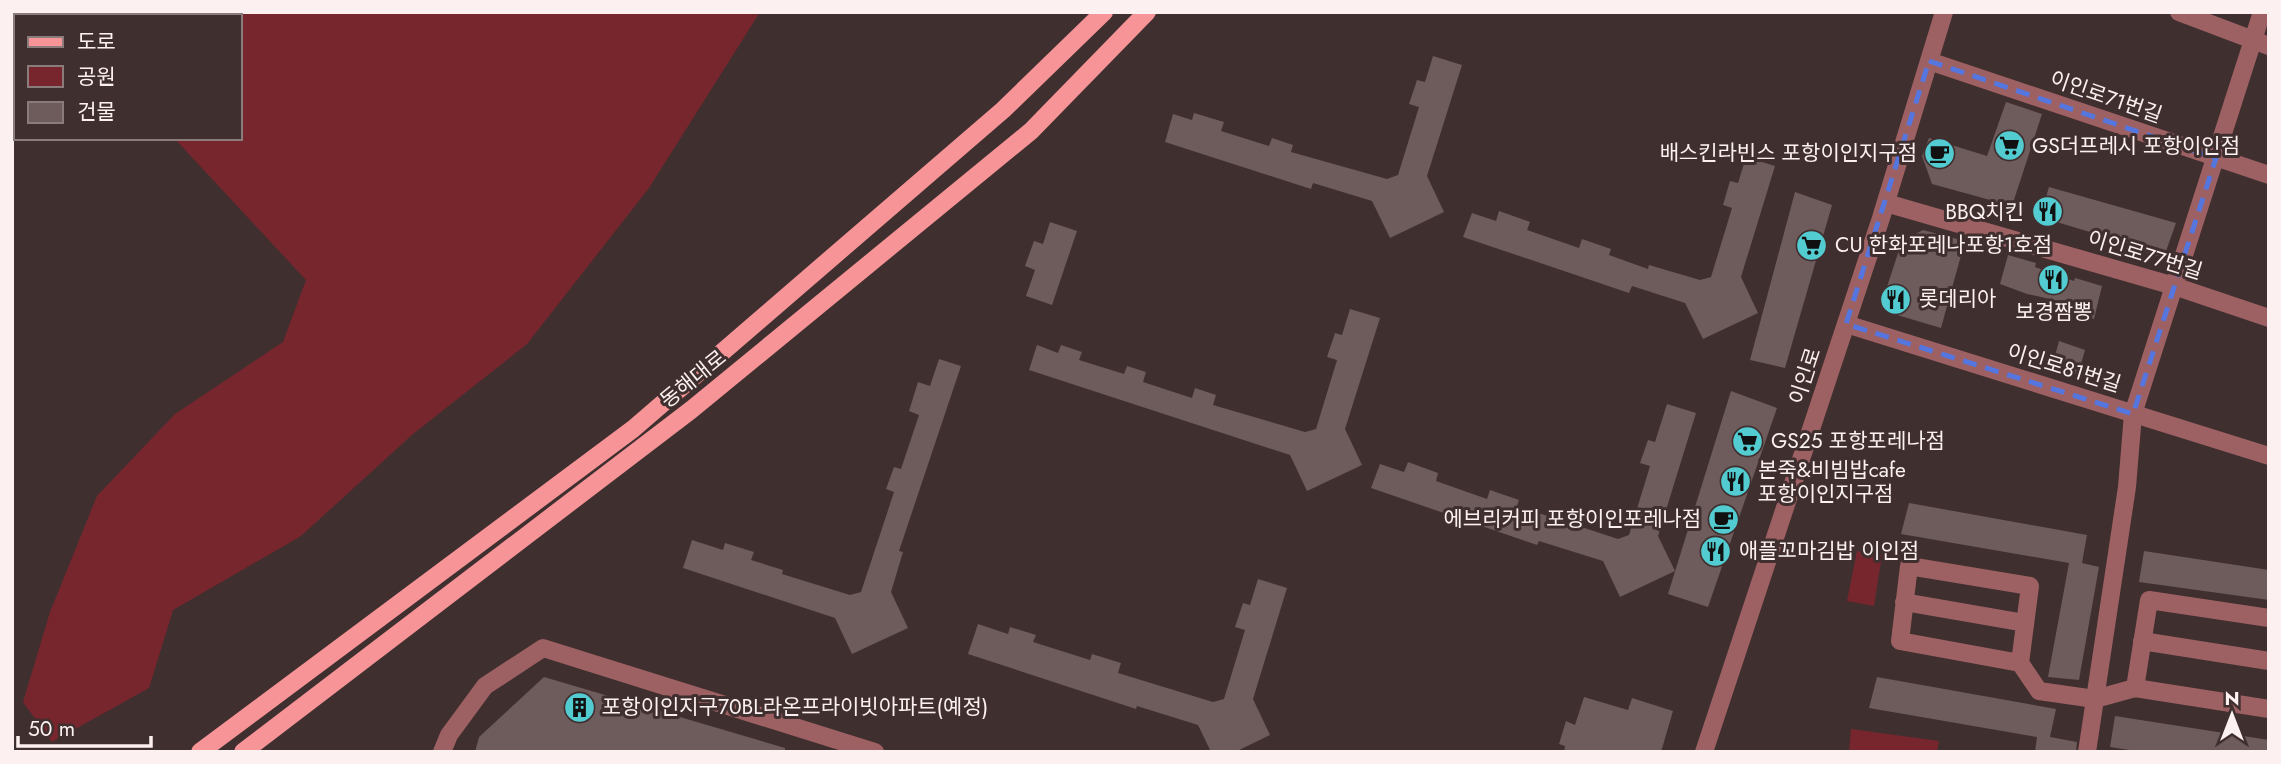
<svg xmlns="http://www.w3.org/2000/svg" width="2281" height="764" viewBox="0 0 2281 764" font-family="Jost,'Noto Sans KR',sans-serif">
  <rect width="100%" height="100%" fill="#402f2f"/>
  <path fill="#78262e" d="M107 12H760L649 188 527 344 413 434 301 536 173 610 149 688 52 742 23 702 50 612 97 496 175 414 283 342 306 280 174 138H240V16H107Z
    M1857 551 1882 555 1874 606 1847 601Z
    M1851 729 1939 741 1937 752H1849Z"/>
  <path fill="#6e5b5b" d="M1433 56 1462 65 1427 176 1444 212 1390 238 1372 201 1313 183 1311 189 1165 142 1173 114 1192 120 1194 113 1224 122 1221 131 1269 146 1272 138 1293 145 1291 152 1387 179 1398 175 1419 107 1409 104 1417 80 1425 82Z
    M2006 102 2042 114 2012 206 1932 184 1922 156 1929 138 1987 156Z
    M1746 157 1775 166 1741 277 1758 313 1703 339 1685 303 1632 286 1629 293 1463 237 1472 213 1496 221 1499 211 1530 222 1527 230 1579 248 1582 239 1611 249 1609 255 1648 269 1649 265 1700 280 1711 277 1732 208 1723 205 1730 181 1738 183Z
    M2049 187 2176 223 2165 254 2156 256 2132 247 2133 245 2040 217Z
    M1795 192 1832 205 1785 368 1750 360Z
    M1050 222 1077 231 1052 305 1026 296 1035 270 1025 266 1034 241 1043 244Z
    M1923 230 1965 241 1941 328 1887 312 1882 302 1902 241Z
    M2008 255 2036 263 2035 267 2074 281 2075 278 2102 286 2094 319 2066 310 2068 303 2027 294 2000 284Z
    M1350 309 1380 318 1345 429 1362 465 1307 491 1290 455 1029 370 1037 345 1058 353 1061 345 1082 352 1079 360 1124 374 1127 366 1146 372 1143 382 1192 398 1195 388 1216 395 1213 405 1305 432 1316 429 1337 360 1327 357 1335 333 1342 335Z
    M2059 341 2085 350 2078 375 2052 367Z
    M939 359 961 366 899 551 903 552 891 592 908 628 852 654 835 618 683 568 692 540 723 550 725 543 754 552 751 560 783 570 782 574 850 595 861 592 894 492 886 489 894 467 901 469 919 415 909 411 918 382 930 386Z
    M1731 391 1777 408 1708 607 1668 594Z
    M1667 404 1696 413 1658 536 1675 571 1620 597 1603 561 1539 541 1537 545 1371 488 1380 464 1404 472 1408 462 1438 473 1436 481 1487 499 1490 490 1519 500 1517 506 1618 539 1629 535 1650 466 1640 463 1648 440 1655 442Z
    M1909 503 2087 535 2082 563 2099 567 2079 680 2048 677 2069 563 1901 534Z
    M2144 551 2269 570V600L2139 582Z
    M1258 579 1287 588 1253 699 1270 735 1235 752H1211L1198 725 1137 706 1136 709 968 654 978 624 1008 634 1010 627 1036 635 1033 642 1090 660 1092 654 1121 663 1118 673 1213 702 1224 699 1245 630 1235 627 1243 603 1250 605Z
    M544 677 785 748V752H475L479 737Z
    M1877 677 2056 709 2050 737 2077 742 2076 752H2035L2037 737 1869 708Z
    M1584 697 1628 710 1632 698 1673 711 1661 752H1564L1565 746 1559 744 1566 721 1575 725Z
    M2115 716 2269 740V752H2142L2110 747Z"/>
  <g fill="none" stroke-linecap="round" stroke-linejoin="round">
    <path stroke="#9e6163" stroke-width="18" d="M2179 12 2269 46
      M2262 12 2133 414 2127 487 2095 699 2135 688 2269 709
      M1929 61 2269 175
      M1886 203 2174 286 2269 318
      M1846 324 2269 456
      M1904 602 2025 623
      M2142 641 2269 661
      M2020 663 1900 641 1909 566 2030 586 2020 663 2039 691 2095 699 2087 752
      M2135 688 2149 600 2269 618
      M442 752 449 735 485 686 543 648 875 752
      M1704 752 1881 218 1944 12"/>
    <path stroke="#f79497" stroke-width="18" d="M200 752 633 429 1003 110 1104 12
      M243 752 691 410 1031 131 1147 12"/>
  </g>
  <path fill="none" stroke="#5576de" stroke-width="5" stroke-dasharray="14 9" stroke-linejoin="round" d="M1929 61 2216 158 2133 414 1846 324Z"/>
  <defs>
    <symbol id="supermarket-disc" viewBox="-11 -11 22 22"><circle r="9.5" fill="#52ccd1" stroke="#402f2f"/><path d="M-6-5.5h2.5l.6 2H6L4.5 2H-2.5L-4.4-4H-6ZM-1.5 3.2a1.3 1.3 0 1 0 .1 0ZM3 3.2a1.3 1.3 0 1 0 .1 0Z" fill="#111"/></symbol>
    <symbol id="cafe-disc" viewBox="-11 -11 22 22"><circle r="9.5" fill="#52ccd1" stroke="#402f2f"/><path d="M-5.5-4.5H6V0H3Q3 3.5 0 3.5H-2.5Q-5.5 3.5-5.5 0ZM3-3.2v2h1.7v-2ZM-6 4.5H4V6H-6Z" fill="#111"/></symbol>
    <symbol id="restaurant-disc" viewBox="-11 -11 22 22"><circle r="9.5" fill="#52ccd1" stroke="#402f2f"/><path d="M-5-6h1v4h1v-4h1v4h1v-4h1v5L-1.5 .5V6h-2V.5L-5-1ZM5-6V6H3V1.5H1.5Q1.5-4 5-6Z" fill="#111"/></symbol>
    <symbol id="building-disc" viewBox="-11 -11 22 22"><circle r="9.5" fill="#52ccd1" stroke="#402f2f"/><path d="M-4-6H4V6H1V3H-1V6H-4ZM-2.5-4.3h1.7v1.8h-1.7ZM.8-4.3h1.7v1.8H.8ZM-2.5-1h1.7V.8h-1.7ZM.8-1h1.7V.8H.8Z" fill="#111"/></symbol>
  </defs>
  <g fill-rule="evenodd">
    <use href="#supermarket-disc" x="1992" y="128" width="35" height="35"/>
    <use href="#cafe-disc" x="1922" y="136" width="35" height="35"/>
    <use href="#restaurant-disc" x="2030" y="194" width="35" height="35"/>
    <use href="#supermarket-disc" x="1794" y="228" width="35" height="35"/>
    <use href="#restaurant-disc" x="2036" y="262" width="35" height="35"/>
    <use href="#restaurant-disc" x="1878" y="282" width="35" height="35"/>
    <use href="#supermarket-disc" x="1730" y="424" width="35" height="35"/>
    <use href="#restaurant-disc" x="1718" y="464" width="35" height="35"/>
    <use href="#cafe-disc" x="1706" y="502" width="35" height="35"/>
    <use href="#restaurant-disc" x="1698" y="534" width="35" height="35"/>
    <use href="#building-disc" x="562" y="690" width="35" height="35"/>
  </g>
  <g text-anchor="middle" stroke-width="6" stroke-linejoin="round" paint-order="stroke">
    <g font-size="21" fill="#fcf0f0" stroke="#402f2f">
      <text transform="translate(2106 97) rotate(19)" y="7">이인로71번길</text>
      <text transform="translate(2145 255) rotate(17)" y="7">이인로77번길</text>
      <text transform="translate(2064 368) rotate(17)" y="7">이인로81번길</text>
      <text transform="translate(1805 376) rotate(-72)" y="7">이인로</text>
      <text transform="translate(693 379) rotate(-39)" y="7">동해대로</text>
    </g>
    <g font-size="21" fill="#fcf0f0" stroke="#402f2f" text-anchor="start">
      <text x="2032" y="153">GS더프레시 포항이인점</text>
      <text x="1917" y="160" text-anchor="end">배스킨라빈스 포항이인지구점</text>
      <text x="2024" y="219" text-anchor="end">BBQ치킨</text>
      <text x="1835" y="252">CU 한화포레나포항1호점</text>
      <text x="1919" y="306">롯데리아</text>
      <text x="2054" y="319" text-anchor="middle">보경짬뽕</text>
      <text x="1771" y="448">GS25 포항포레나점</text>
      <text x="1758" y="477">본죽&amp;비빔밥cafe<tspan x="1758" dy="24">포항이인지구점</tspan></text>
      <text x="1701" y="526" text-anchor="end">에브리커피 포항이인포레나점</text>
      <text x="1739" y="558">애플꼬마김밥 이인점</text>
      <text x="602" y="714">포항이인지구70BL라온프라이빗아파트(예정)</text>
    </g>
  </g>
  <rect width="2281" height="764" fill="none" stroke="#fcf0f0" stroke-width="28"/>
  <rect x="14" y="14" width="228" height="126" fill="#402f2f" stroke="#8b7c7c" stroke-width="2"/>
  <rect x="28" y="37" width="35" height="10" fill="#f79497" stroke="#8b7c7c" stroke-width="2"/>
  <text x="77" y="49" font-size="21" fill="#fcf0f0">도로</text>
  <rect x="28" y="66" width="35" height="21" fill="#78262e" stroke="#8b7c7c" stroke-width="2"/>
  <text x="77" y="84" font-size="21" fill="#fcf0f0">공원</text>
  <rect x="28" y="102" width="35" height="21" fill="#6e5b5b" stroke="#8b7c7c" stroke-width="2"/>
  <text x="77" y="119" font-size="21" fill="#fcf0f0">건물</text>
  <g transform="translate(2232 715)" stroke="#402f2f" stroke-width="5" paint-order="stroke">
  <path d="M0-5L12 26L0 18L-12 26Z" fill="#fcf0f0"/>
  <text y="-10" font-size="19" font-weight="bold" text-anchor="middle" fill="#fcf0f0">N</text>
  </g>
  <path d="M18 736v10h133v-10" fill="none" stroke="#fcf0f0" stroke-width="3.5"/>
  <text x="28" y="736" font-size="21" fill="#fcf0f0" stroke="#402f2f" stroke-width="5" paint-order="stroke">50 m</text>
</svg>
